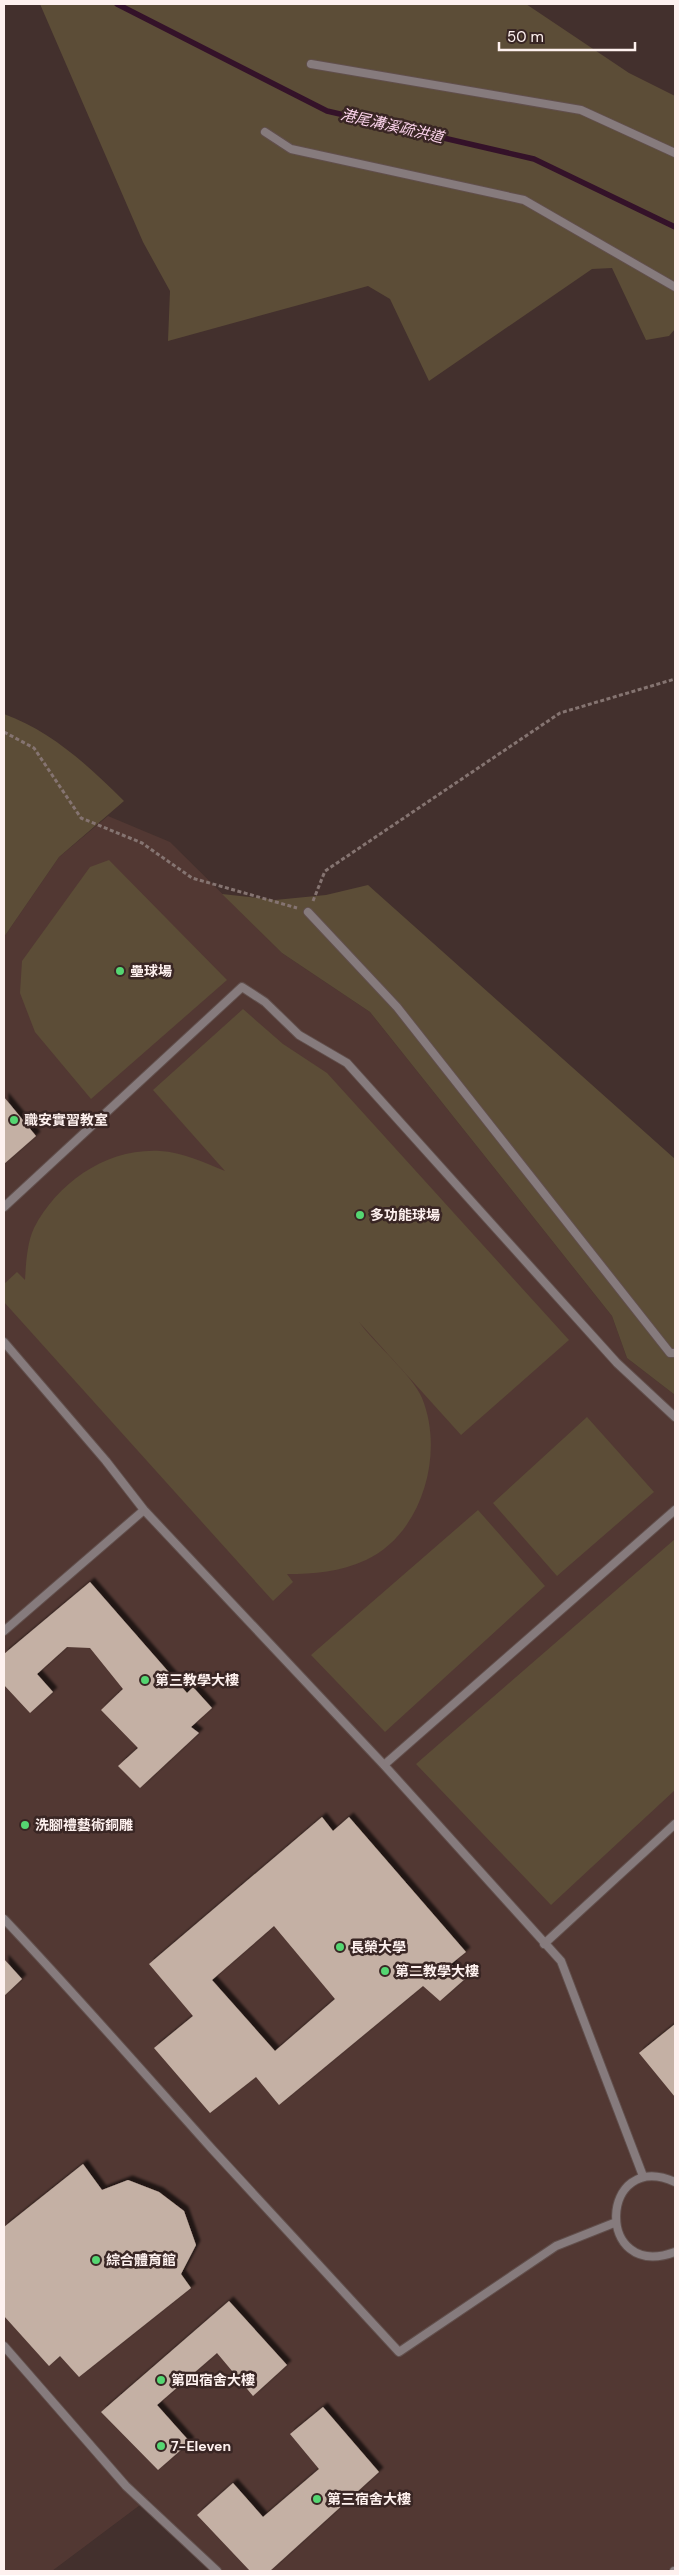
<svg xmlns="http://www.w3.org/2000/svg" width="679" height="2575" viewBox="0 0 679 2575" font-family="'DM Sans','Noto Sans TC',sans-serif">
  <defs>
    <filter id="shadow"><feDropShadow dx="4.5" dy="-4.5" stdDeviation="1" flood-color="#0009"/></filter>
  </defs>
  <rect width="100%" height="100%" fill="#43302d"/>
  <path fill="#523833" d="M108 816 170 842 282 953 370 1012 612 1316 627 1358 675 1395V2566L666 2571H210L148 2499 52 2571H4V937L59 857Z"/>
  <path fill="#5c4d37" d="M40 4H526L629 73 675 96V329L669 336 646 340 612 268 592 269 429 381 390 299 368 286 168 341 170 291 143 242Z
    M4 714C51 731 89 766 124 801L59 857 4 937Z
    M109 860 227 980 91 1099 35 1032 20 993 22 961 90 867Z
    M368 885 675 1159V1395L627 1358 612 1316 370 1012 282 953 222 894 275 900 326 895Z
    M243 1009 283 1044 327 1073 569 1340 461 1435 359 1322C375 1344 412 1375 422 1398 445 1454 422 1534 366 1560 340 1572 314 1574 287 1574L293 1582 273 1601 4 1302V1284L17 1272 25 1280C26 1263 27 1243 34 1228 58 1182 107 1148 160 1151 182 1152 206 1163 225 1171L153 1090Z
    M587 1417 654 1492 557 1576 493 1503Z
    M478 1510 545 1586 385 1732 311 1655Z
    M675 1539V1790L551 1905 416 1764Z"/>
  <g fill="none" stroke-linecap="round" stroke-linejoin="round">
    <path stroke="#341229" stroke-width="5.5" d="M117 4 327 111 534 159 675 227"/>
  </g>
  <path fill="#c4b0a4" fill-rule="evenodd" filter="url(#shadow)" d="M4 1097 36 1136 4 1164Z
    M90 1582 187 1693 193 1687 212 1708 191 1727 199 1733 140 1788 118 1766 138 1748 101 1710 123 1689 90 1648 67 1647 37 1674 53 1692 30 1713 4 1685V1654Z
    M322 1817 333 1831 349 1817 466 1952 451 1964 466 1978 440 2001 423 1986 279 2105 256 2077 210 2113 154 2048 193 2016 149 1964ZM274 1926 335 1999 275 2051 212 1980Z
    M4 1959 22 1979 4 1996Z
    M675 2024V2097L639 2053Z
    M83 2164 102 2190 128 2180 159 2192 184 2211 196 2245 181 2274 191 2288 79 2377 60 2356 49 2366 4 2316V2227Z
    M229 2301 287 2365 253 2396 217 2353 157 2405 190 2442 158 2470 101 2412Z
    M323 2407 379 2472 270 2571H250L197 2515 233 2483 263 2517 319 2469 290 2434Z"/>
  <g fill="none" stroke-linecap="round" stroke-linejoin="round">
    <defs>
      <path id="lane" d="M311 64 581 110 675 153
        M265 132 291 149 524 200 675 287
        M308 912 397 1007 670 1353H675
        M4 1207 242 987 265 1002 299 1035 347 1063 617 1363 675 1417
        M4 1342 106 1461 144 1510 384 1765 561 1961 643 2176
        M4 1631 144 1510
        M384 1765 675 1510
        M4 1919C75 1994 143 2072 212 2149 274 2217 337 2284 399 2352L556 2246 614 2223
        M544 1944 675 1824
        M675 2182C599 2148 594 2282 675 2252
        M4 2346 126 2486 217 2571
        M674 2571H675"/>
    </defs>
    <use href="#lane" stroke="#614f4c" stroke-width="10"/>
    <path stroke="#857471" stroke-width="3" stroke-dasharray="4 2.5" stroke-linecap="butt" d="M4 732 34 748 81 818 142 843 192 878 297 908
      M313 901 325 871 560 713 675 679"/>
    <use href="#lane" stroke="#867b7d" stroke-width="8"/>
  </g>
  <g fill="#55d672" stroke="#392624" stroke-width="2">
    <circle cx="120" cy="971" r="5"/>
    <circle cx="14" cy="1120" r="5"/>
    <circle cx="360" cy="1215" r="5"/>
    <circle cx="145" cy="1680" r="5"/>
    <circle cx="25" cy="1825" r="5"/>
    <circle cx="340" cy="1947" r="5"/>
    <circle cx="385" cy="1971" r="5"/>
    <circle cx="96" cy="2260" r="5"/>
    <circle cx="161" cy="2380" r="5"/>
    <circle cx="161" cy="2446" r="5"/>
    <circle cx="317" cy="2499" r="5"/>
  </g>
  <g text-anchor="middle" stroke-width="5" stroke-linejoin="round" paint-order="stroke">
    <g font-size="14" font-weight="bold" fill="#fef1ef" stroke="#392624" text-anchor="start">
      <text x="130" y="976">壘球場</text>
      <text x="24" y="1125">職安實習教室</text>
      <text x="370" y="1220">多功能球場</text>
      <text x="155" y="1685">第三教學大樓</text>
      <text x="35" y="1830">洗腳禮藝術銅雕</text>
      <text x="350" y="1952">長榮大學</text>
      <text x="395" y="1976">第二教學大樓</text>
      <text x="106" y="2265">綜合體育館</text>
      <text x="171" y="2385">第四宿舍大樓</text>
      <text x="171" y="2451">7-Eleven</text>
      <text x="327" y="2504">第三宿舍大樓</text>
    </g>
    <g font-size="15" font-style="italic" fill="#fed5ee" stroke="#392624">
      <text transform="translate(392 126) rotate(13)" y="5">港尾溝溪疏洪道</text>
    </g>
  </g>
  <rect width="679" height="2575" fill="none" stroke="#fef1ef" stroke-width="10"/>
  <path d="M499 42v8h136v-8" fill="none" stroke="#fef1ef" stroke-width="2.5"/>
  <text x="507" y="42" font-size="15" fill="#fef1ef" stroke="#392624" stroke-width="4" paint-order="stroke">50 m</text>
</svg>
